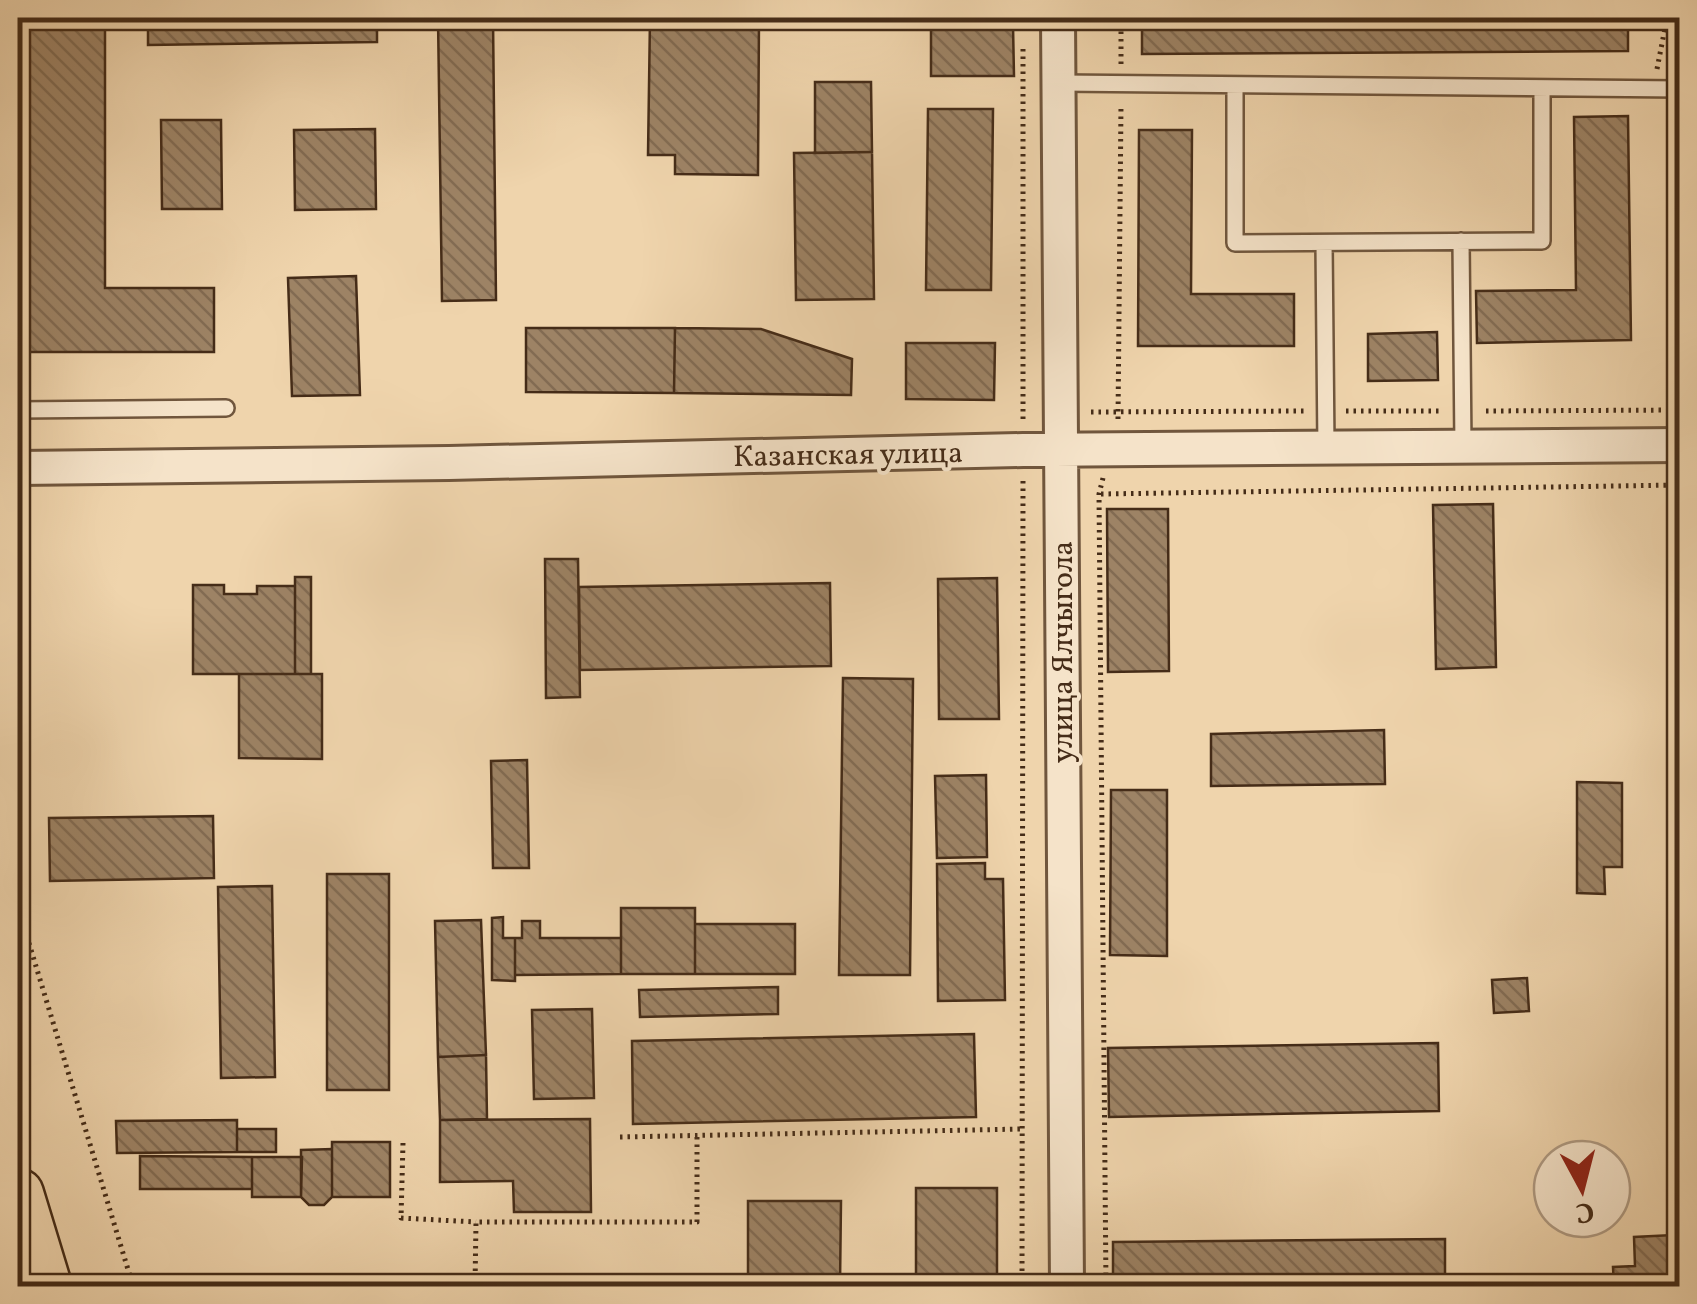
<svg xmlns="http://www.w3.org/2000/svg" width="1697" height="1304" viewBox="0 0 1697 1304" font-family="Vollkorn,serif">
  <defs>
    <pattern id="building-back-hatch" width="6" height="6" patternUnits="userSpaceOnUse" patternTransform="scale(2.5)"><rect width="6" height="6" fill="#9d8365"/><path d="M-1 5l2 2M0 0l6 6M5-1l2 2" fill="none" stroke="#826b52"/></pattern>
  </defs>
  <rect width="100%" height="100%" fill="#efd4ac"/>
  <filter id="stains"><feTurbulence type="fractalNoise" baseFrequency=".002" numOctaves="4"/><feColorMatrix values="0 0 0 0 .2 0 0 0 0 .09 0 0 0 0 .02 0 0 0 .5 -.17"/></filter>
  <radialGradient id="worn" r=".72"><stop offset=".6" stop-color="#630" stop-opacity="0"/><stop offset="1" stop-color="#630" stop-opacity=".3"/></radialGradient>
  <path fill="url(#building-back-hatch)" stroke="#452c18" stroke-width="2.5" d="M18 18H105V288H214V352H18Z
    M148 18H377V42L148 45Z
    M438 18H493L496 300 442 301Z
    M650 18H759L758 175 675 174V155H648Z
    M931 18H986V25H1013L1014 76H931Z
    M986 18H1013V25H986Z
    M1142 18H1628V51L1142 54Z
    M815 82H871L872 152 815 153Z
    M928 109H993L991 290H926Z
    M1628 116 1631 340 1477 343 1476 291 1576 290 1574 117Z
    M161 120H221L222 209H162Z
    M375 129 376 209 295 210 294 130Z
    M1139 130H1192L1191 294H1294V346H1138Z
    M872 152 874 299 796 300 794 153Z
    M356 276 360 395 292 396 288 278Z
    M526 328H675L674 393 526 392Z
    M675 328 761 329 852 359 851 395 674 393Z
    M1437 332 1438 380 1368 381V334Z
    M906 343H995L994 400 906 399Z
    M1493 504 1496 667 1436 669 1433 505Z
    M1107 509H1168L1169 671 1108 672Z
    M545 559H578L580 697 546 698Z
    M295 577H311V674H295Z
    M997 578 999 719H939L938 579Z
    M830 583 831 666 580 670 579 587Z
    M193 585H224V594H257V586H295V674H193Z
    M239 674H322V759L239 758Z
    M843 678 913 679 910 975H839Z
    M1384 730 1385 784 1211 786V734Z
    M527 760 529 868H493L491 761Z
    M986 775 987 857 937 858 935 776Z
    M1577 782 1622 783V867H1604L1605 894 1577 893Z
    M1111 790H1167V956L1110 955Z
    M213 816 214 878 50 881 49 818Z
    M985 863V879H1003L1005 1000 938 1001 937 864Z
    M327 874H389V1090H327Z
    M272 886 275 1077 221 1078 218 887Z
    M621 908H695V974H621Z
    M503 917V938H515V981L492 980V918Z
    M481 920 486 1055 438 1057 435 921Z
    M522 921H540V938H621V974L515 975V938H522Z
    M695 924H795V974H695Z
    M1527 978 1529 1011 1494 1013 1492 980Z
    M778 987V1014L640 1017 639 990Z
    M592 1009 594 1098 534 1099 532 1010Z
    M974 1034 976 1117 633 1124 632 1041Z
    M1438 1043 1439 1111 1109 1117 1108 1048Z
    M486 1055 487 1119 440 1120 438 1057Z
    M590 1119 591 1212H514L513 1181 440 1182V1120Z
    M237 1120V1152L117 1153 116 1121Z
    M237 1129H276V1152H237Z
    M332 1142H390V1197H332Z
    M332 1149V1197L324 1205H309L301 1197V1150Z
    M140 1156 252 1157V1189H140Z
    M252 1157H302L301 1197H252Z
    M916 1188H997V1286H916Z
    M748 1201H841L840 1286H748Z
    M1673 1235 1675 1286H1614L1613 1267 1635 1266 1634 1237Z
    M1445 1239V1286H1113V1242Z
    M236 1275 237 1286H196L195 1277Z"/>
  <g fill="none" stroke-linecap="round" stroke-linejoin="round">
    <defs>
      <path id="lane" d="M1059 83 1680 89
        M1235 85V243L1542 241V88
        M1461 241 1463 447
        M1324 243 1326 448
        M18 410 226 408"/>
      <path id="street" d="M1058 18 1067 1286
        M18 468 449 463 1023 450 1680 445"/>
      <path id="primary" d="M18 1194 46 1286"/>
    </defs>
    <use href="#lane" stroke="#70563d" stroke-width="20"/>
    <use href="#street" stroke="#70563d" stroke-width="38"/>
    <use href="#primary" stroke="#452c18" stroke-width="55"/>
    <path stroke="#452c18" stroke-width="5" stroke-dasharray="2.5 5" stroke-linecap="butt" d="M1121 64V18
      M1657 69 1667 18
      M1346 411H1440
      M1486 411 1680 410
      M1091 412 1305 411
      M1023 419V45
      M1118 419 1121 105
      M1103 478 1099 494 1106 1286
      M1101 494 1680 485
      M18 907 133 1286
      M620 1137 1022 1129
      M403 1143 401 1218 476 1222
      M475 1286 476 1222H697V1136
      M1022 1286 1023 480"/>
    <use href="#lane" stroke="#f5e3c9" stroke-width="15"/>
    <use href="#street" stroke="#f5e3c9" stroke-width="32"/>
    <use href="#primary" stroke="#efd4ac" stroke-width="50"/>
  </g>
  <g text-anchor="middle" stroke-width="8" stroke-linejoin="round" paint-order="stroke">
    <g font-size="30" fill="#452c18" stroke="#f5e3c9">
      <text transform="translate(848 454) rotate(-1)" y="10">Казанская улица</text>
      <text transform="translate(1062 652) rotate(-90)" y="10">улица Ялчыгола</text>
    </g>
  </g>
  <rect width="1697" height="1304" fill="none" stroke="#efd4ac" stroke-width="60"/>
  <rect x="20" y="20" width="1657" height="1264" fill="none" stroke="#452c18" stroke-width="5"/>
  <rect x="30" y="30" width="1637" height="1244" fill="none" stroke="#452c18" stroke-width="2.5"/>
  <g transform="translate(1582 1189) rotate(173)"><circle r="48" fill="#f5e3c9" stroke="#af9a82" stroke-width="2.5"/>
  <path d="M0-8L18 38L0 25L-18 38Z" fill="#8f2418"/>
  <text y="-15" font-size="28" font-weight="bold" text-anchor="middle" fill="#452c18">С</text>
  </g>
  <rect width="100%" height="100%" filter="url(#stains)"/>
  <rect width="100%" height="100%" fill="url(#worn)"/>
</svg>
